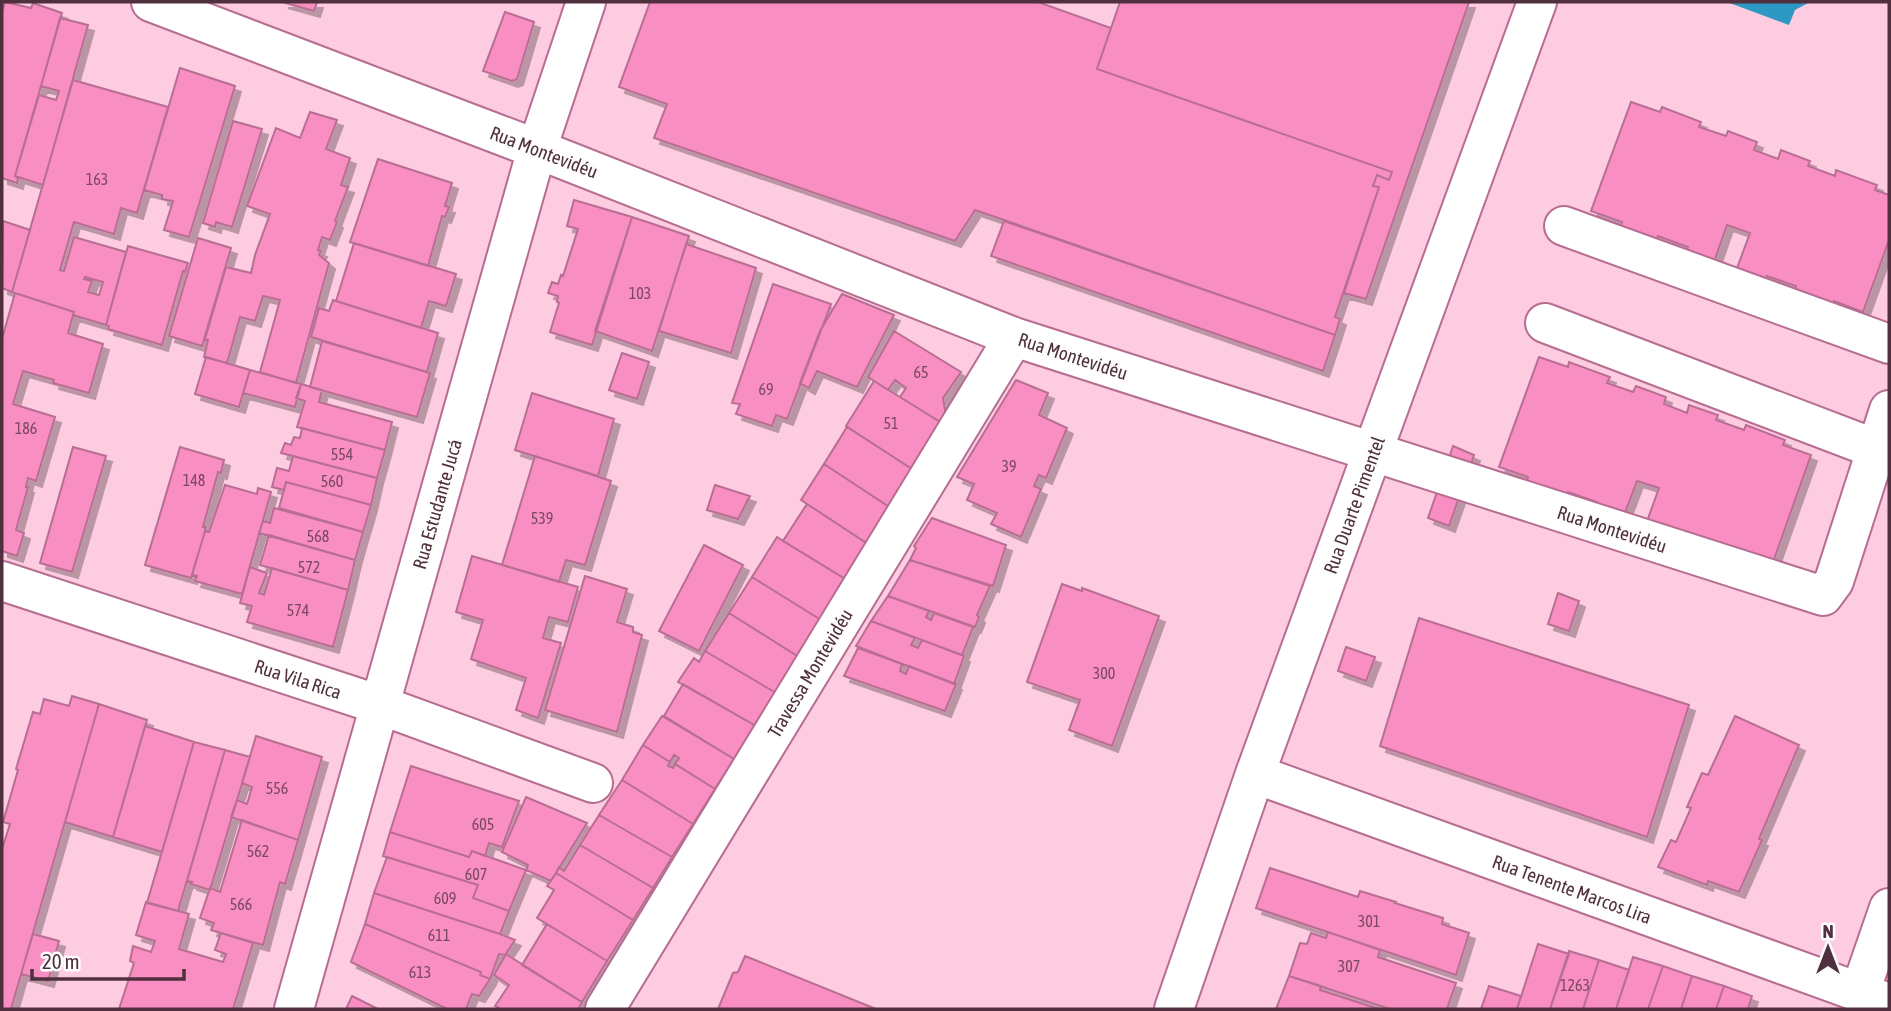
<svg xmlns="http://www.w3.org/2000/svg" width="1891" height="1011" viewBox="0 0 1891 1011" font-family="'Asap Condensed',sans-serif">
  <defs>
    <filter id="shadow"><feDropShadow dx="6" dy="6" stdDeviation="0" flood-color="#0004"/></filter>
  </defs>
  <rect width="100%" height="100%" fill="#fdcce1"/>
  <path fill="#2e98c4" d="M1727 2H1810L1795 10 1789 25Z"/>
  <path fill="#f98ec3" stroke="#b86e92" stroke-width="2" fill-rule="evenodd" filter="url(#shadow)" d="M5 2 31 8 33 3 62 13 15 176 18 178 17 183 2 178V12Z
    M282 2H317L314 11Z
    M650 2H1038L1111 28 1097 69 1392 172 1389 180 1377 175 1373 186 1379 187 1335 317 1340 319 1335 335 975 210 955 241 654 138 667 104 619 87Z
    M1120 2H1469L1366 299 1344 293 1379 187 1373 186 1377 175 1389 180 1392 172 1097 69Z
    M505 12 534 22 517 79 512 81 483 71Z
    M60 18 88 25 43 185 15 176 39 95 56 100 59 91 41 86Z
    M180 68 235 86 189 237 164 230 173 201 162 199V195L144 190Z
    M73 80 168 107 137 213 121 208 114 234 74 222 60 270 64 271 74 237 126 252 106 325 73 315 74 312 12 292ZM85 277 103 282 99 295 88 292 92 281 84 279Z
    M1631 102 1660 112 1662 107 1701 122 1699 127 1726 136 1728 131 1757 142 1754 150 1778 159 1781 150 1810 161 1808 166 1835 176 1836 170 1877 185 1875 190 1889 195V240L1863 312 1834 301 1832 305 1794 292 1796 286 1767 276 1766 281 1736 271 1750 233 1727 225 1714 262 1686 252 1688 247 1658 236 1656 242 1620 228 1622 222 1591 211Z
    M310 112 337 120 326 149 350 158 341 185 348 187 335 221 337 222 330 240 322 237 318 250 321 251 319 255 329 263 296 383 260 372 280 300 263 296 255 321 240 317 227 363 204 357 208 340 205 339 226 267 251 273 255 255 270 214 247 206 276 128 300 138Z
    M233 121 262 129 232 227 216 222 215 227 203 223Z
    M378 159 452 183 445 206 449 207 445 217 442 216 428 266 350 242Z
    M574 200 632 217 592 345 550 332 559 303 557 302 558 296 548 293 552 282 558 284 561 275 563 276 578 229 567 226Z
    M632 217 689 236 652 351 595 331Z
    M3 221 30 230 12 292 2 288Z
    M1004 221 1335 335 1323 371 991 256Z
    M198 238 231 248 202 346 169 336Z
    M354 243 456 274 446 306 429 301 421 328 336 301Z
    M686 244 756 268 731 353 659 331Z
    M128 246 188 263 185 272 183 271 162 345 108 329 109 326 106 325Z
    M773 284 831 304 787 419 776 415 772 426 736 414 740 404 732 403Z
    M15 293 74 312 68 333 103 344 89 393 53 383 54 380 23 371 13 404 55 417 36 481 28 478 26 487H28L16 530 24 533 17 556 2 551V339Z
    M842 294 894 315 857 387 817 371 809 388 800 383 820 331Z
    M333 300 438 333 427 372 311 337 319 308 329 311Z
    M894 331 961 372 943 398 946 416 942 423 900 397 906 388 895 380 888 390 868 377Z
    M322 341 430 373 417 417 310 387Z
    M622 353 649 362 637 399 609 390Z
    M206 357 250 370 239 407 195 394Z
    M1539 357 1568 367 1569 362 1610 377 1607 383 1633 392 1636 386 1666 397 1664 404 1687 413 1689 405 1718 415 1716 420 1744 430 1746 425 1785 440 1783 445 1811 455 1772 565 1646 524 1659 488 1637 481 1623 518 1595 508 1597 502 1568 492 1565 497 1526 483 1528 477 1499 467Z
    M250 370 301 384 295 407 243 393Z
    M1016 380 1048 393 1039 415 1067 428 1046 478 1039 475 1034 486 1041 489 1021 537 991 524 997 513 967 500 974 484 957 477Z
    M874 381 942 423 915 471 846 426Z
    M301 384 322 390 319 402 392 422 385 450 297 427 305 401 296 398Z
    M532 393 614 419 598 476 515 450Z
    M847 427 915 471 891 508 824 464Z
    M302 428 385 450 377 478 281 453 285 443 291 445 294 437 300 438Z
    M1453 446 1474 455 1449 526 1428 518Z
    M73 447 106 456 72 572 40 563Z
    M180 447 224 460 221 473 218 472 203 527H205V531L191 578 145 565Z
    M293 456 377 478 371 505 286 482 284 490 272 487 277 468 289 471Z
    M535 456 611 481 585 565 566 560 559 582 502 565Z
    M824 464 891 508 868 544 801 500Z
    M286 482 371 505 363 532 279 508Z
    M225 485 257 494 258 488 271 492 242 594 195 581 197 576 192 575 205 531 209 532Z
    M715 485 750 496 738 519 707 510Z
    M807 504 868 544 845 579 783 541Z
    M274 508 363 532 355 560 259 533 263 521 270 523Z
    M932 518 1006 545 993 586 910 560 916 548 914 546Z
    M269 535 355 560 348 590 260 565Z
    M777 537 847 580 821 620 752 577Z
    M704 545 743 565 699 651 659 631Z
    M472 556 578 587 568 622 549 617 543 638 561 643 538 718 516 710 526 678 471 659 483 620 456 612Z
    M910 560 990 586 977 615 979 617 975 627 888 596Z
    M250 567 267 573 259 593 264 595 272 568 348 590 333 647 247 622 252 606 240 603Z
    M585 576 627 589 617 622 633 627V632L642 635 617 732 545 710Z
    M752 577 821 620 799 657 729 613Z
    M1062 584 1082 591V588L1159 616 1112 746 1069 730 1080 700 1027 682Z
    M1558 593 1579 601 1569 631 1548 624Z
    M888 596 929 611 926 617 931 620 934 613 973 627 962 655 871 621Z
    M729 613 799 657 776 693 705 651Z
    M1419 618 1689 705 1647 837 1380 746Z
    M871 621 915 638 911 645 918 648 922 640 964 656 954 684 856 646Z
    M1346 647 1375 657 1366 681 1338 671Z
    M858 648 902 664 900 671 906 674 909 666 956 684 945 711 844 676Z
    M705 651 776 693 756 726 678 682 694 658 699 662Z
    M683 684 756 726 734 759 664 716Z
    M72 696 99 704 11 1009H2V845L3 846 10 824 3 822 18 770 16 769 33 712 40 714 44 699 69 706Z
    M99 704 147 720 113 837 65 822Z
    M662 716 734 759 715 789 675 764 679 758 674 755 670 762 643 745Z
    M1735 716 1799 745 1759 839 1762 840 1739 892 1708 881 1707 885 1658 867 1671 840 1676 842 1691 808 1687 807 1702 773 1708 775Z
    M145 726 194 742 162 852 113 837Z
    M256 736 322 757 298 840 231 817 237 800 247 804 252 787 242 783Z
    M194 742 225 750 178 911 147 903Z
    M643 745 670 762 668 766 673 768 675 764 715 789 693 824 622 780Z
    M225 750 250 757 210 890 191 884 192 882 187 881Z
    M411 766 519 801 502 847 489 843 485 856 472 851 469 857 390 832Z
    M622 780 693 824 672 857 599 815Z
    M526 797 587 823 551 881 526 870 528 865 502 852Z
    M599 815 672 857 653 888 580 845Z
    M242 820 298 840 285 884 280 882 263 945 211 930 214 923 200 918 210 888 220 892Z
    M390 832 469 857 472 851 526 870 509 911 473 898 478 885 383 856Z
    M580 845 653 888 633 920 556 873 559 867 564 871Z
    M387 857 478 885 473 898 509 911 500 934 374 893Z
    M1270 868 1358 897 1360 891 1396 902 1395 903 1443 918 1442 924 1469 933 1456 975 1256 908Z
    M556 873 633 920 607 961 537 918 554 890 547 886Z
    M374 893 500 934 515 940 505 955 499 954 490 979 480 975 481 972 365 924Z
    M146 902 189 914 179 949 223 962 226 954 215 950 221 933 253 943 233 1009H119L134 963 130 961 133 946 151 952 155 941 136 935Z
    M365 924 481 972 480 975 490 979 479 996 472 994 466 1009H447L351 962Z
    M547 924 607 961 582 1002 522 965Z
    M1328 932 1380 950 1378 957 1456 983 1447 1009H1390L1289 976 1300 943 1307 944 1311 933 1326 938Z
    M33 934 59 941 48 981 21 974Z
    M1538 944 1569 954 1550 1009H1517Z
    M1569 951 1599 960 1583 1009H1550Z
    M506 954 582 1002 578 1009H501L495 1006 509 985 494 975Z
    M745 956 876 1009H718L733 973 738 972Z
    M1633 957 1663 966 1648 1009H1616Z
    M1599 960 1629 970 1616 1009H1583Z
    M1663 966 1692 976 1681 1009H1648Z
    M1289 976 1321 986 1320 990 1379 1009H1276Z
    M1692 976 1724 986 1716 1009H1681Z
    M1489 986 1521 996 1517 1009H1481Z
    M1724 986 1752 996 1748 1009H1716Z
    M352 996 378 1009H346Z"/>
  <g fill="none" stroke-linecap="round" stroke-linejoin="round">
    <defs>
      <path id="minor" d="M151 2 537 149 1014 337 1823 596 1834 581 1889 410
        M1564 226 1889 344
        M1545 323 1876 449
        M2 581 380 705 593 783
        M1255 774 1889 1003
        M1860 992 1889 908
        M294 1009 537 149 586 2
        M605 1009 1014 337
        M1174 1009 1255 774 1537 2"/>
    </defs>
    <use href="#minor" stroke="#b76d91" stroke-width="42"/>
    <use href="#minor" stroke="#fff" stroke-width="38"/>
  </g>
  <g text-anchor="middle" stroke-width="5" stroke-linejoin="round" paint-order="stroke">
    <g font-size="16" fill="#7a4860">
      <text x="97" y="185">163</text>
      <text x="640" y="299">103</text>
      <text x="921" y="378">65</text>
      <text x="766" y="395">69</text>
      <text x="891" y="429">51</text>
      <text x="26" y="434">186</text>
      <text x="342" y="460">554</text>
      <text x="1009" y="472">39</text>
      <text x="194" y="486">148</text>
      <text x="332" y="487">560</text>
      <text x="542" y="524">539</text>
      <text x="318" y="542">568</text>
      <text x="309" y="573">572</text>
      <text x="298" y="616">574</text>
      <text x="1104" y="679">300</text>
      <text x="277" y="794">556</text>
      <text x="483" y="830">605</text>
      <text x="258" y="857">562</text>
      <text x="476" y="880">607</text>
      <text x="445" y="904">609</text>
      <text x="241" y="910">566</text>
      <text x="1369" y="927">301</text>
      <text x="439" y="941">611</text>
      <text x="1349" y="972">307</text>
      <text x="420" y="978">613</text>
      <text x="1575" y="991">1263</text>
    </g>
    <g font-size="19" fill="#50303f" stroke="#fdfdfd">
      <text transform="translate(544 152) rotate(21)" y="7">Rua Montevidéu</text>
      <text transform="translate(1073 356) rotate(18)" y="7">Rua Montevidéu</text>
      <text transform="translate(437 504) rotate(-74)" y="7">Rua Estudante Jucá</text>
      <text transform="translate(1354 505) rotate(-70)" y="7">Rua Duarte Pimentel</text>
      <text transform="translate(1612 529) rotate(18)" y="7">Rua Montevidéu</text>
      <text transform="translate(810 673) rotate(-59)" y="7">Travessa Montevidéu</text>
      <text transform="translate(298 679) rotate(18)" y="7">Rua Vila Rica</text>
      <text transform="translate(1572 889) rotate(20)" y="7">Rua Tenente Marcos Lira</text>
    </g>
  </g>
  <rect width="1891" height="1011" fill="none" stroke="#50303f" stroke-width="7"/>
  <g transform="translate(1828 948)" stroke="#fdfdfd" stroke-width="5" paint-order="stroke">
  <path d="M0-5L12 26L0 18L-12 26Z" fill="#50303f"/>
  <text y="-10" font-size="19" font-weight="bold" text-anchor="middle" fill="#50303f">N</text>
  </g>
  <path d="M32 969v10h152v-10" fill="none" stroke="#50303f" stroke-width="3.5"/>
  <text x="42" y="969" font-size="21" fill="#50303f" stroke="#fdfdfd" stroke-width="5" paint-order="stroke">20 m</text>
</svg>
